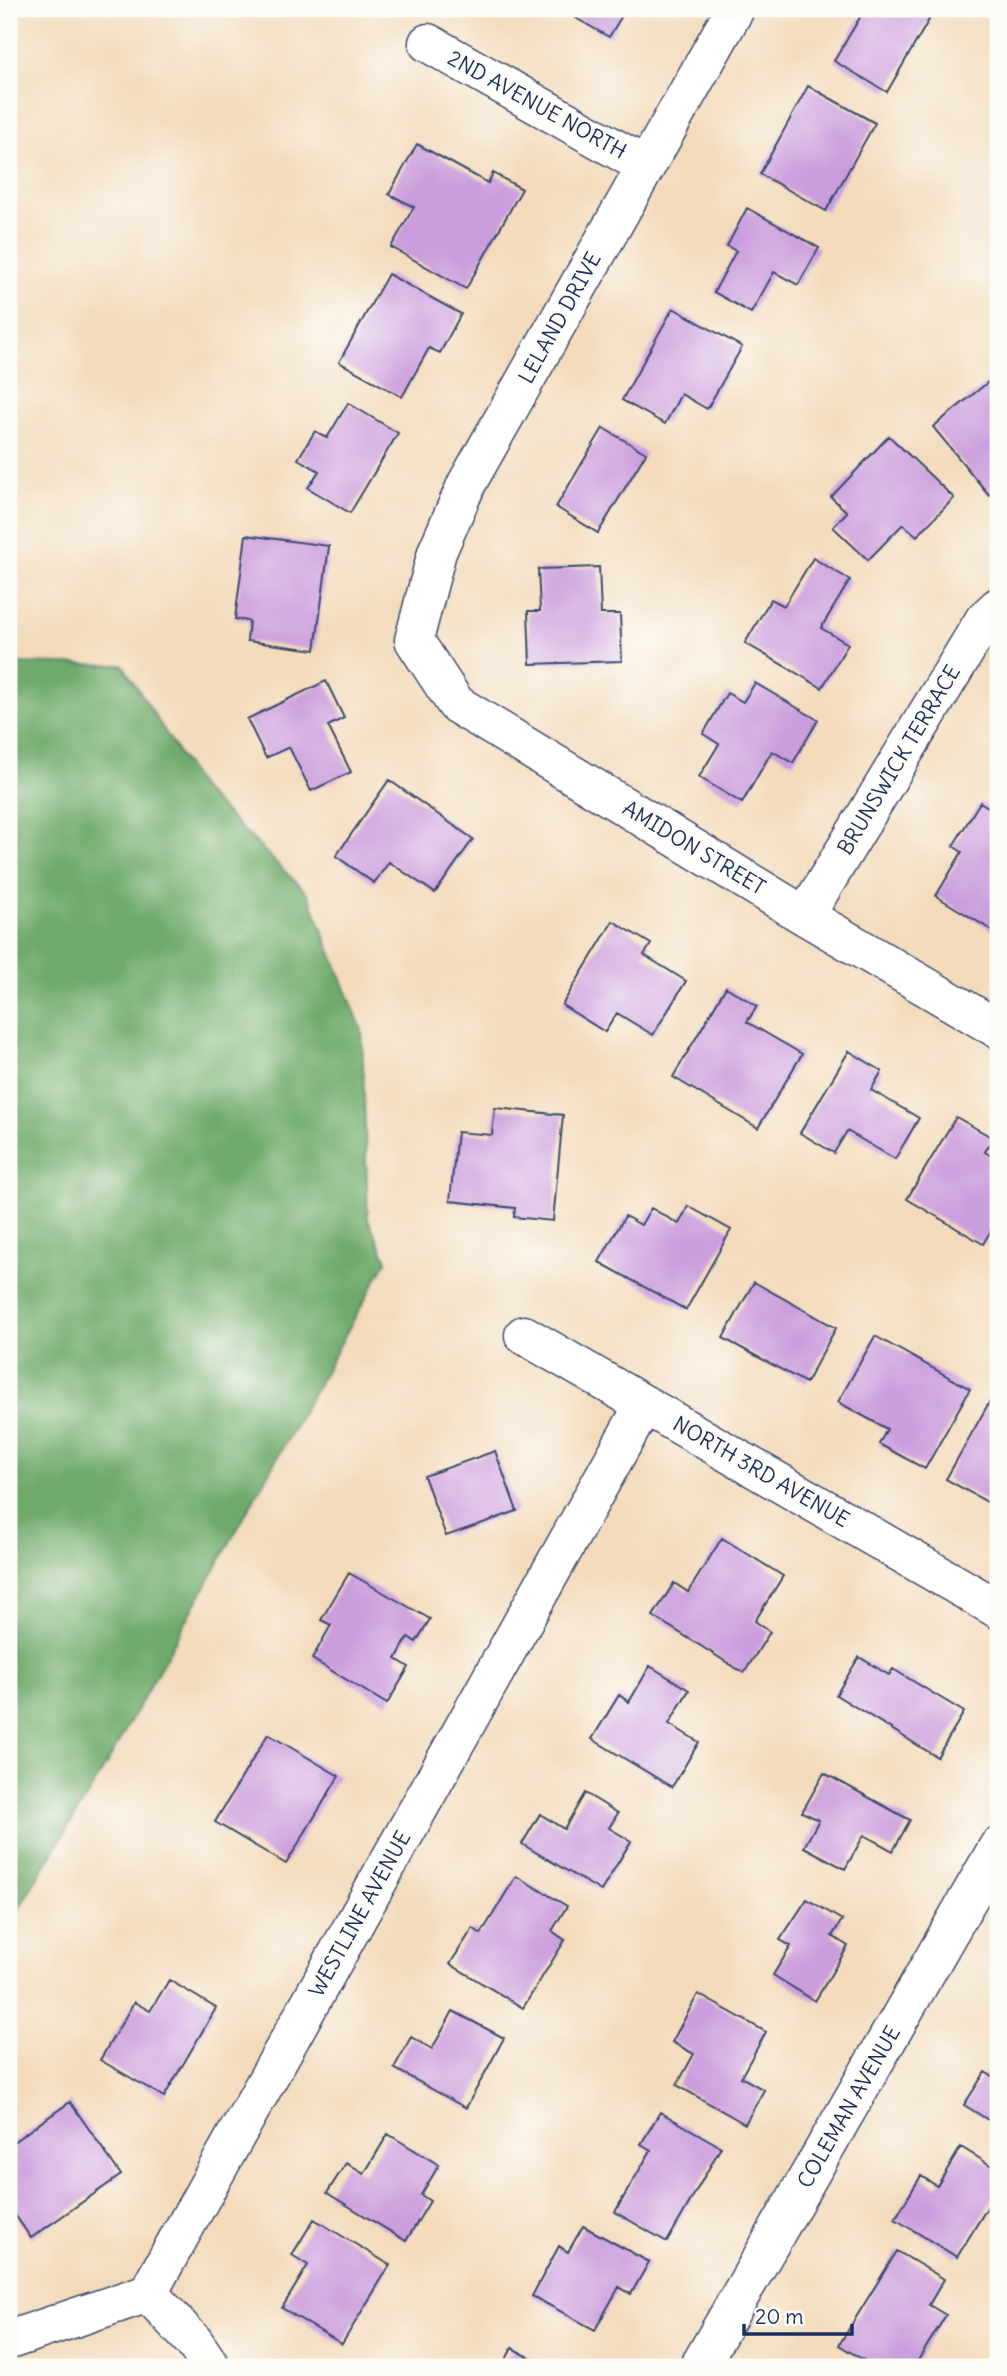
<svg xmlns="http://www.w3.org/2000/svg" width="1007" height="2376" viewBox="0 0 1007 2376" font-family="Delius,sans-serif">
  <rect width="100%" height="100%" fill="#fdfcf7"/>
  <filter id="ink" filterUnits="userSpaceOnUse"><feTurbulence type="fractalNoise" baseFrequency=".0143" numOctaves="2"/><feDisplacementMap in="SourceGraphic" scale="14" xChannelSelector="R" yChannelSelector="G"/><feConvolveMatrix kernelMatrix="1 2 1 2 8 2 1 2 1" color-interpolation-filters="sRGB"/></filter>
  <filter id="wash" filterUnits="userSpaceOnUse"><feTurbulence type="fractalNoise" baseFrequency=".00686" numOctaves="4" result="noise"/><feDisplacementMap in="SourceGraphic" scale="28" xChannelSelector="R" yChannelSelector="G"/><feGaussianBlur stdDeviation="1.57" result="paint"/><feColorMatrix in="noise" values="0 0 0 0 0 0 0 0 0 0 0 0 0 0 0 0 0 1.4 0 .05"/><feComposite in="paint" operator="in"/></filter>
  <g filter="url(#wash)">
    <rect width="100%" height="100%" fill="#f3dbbc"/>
    <path fill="#6eaa6a" stroke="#446c64" stroke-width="2" d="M9 663 123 665 201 789 308 894 362 1030 368 1219 387 1260 110 1758 9 1925Z"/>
    <g id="blocks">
      <path fill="#ca9ddd" d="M560 9H626L609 37Z
        M865 9H914L930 18 887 92 834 61Z
        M808 86 875 123 826 211 760 174Z
        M417 144 488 183 493 173 522 189 466 289 391 247 414 207 389 194Z
        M747 208 819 248 798 285 774 272 751 313 714 292 736 251 727 246Z
        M388 274 461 314 440 353 429 348 402 397 339 362Z
        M673 308 742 347 707 409 681 394 665 424 622 400Z
        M998 374V487L989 495 933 427Z
        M348 403 398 433 350 513 308 488 319 471 298 459 315 431 327 438Z
        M603 428 646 453 598 533 556 507Z
        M889 436 954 498 917 536 903 524 868 560 833 527 847 512 831 497Z
        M246 535 329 546 315 650 247 641 249 621 235 619Z
        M813 558 850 580 821 628 848 644 822 688 745 643 771 599 784 606Z
        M599 567 601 614H620L622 661 530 664 528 611H540L538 569Z
        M326 681 344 718 328 726 351 772 311 791 289 747 266 758 247 719Z
        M755 683 818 720 793 763 772 751 742 803 699 777 719 744 703 734 727 693 743 702Z
        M389 780 473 839 435 893 389 862 374 883 336 856Z
        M980 802 998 813V934L936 896 962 852 953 846Z
        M613 921 651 944 644 955 686 981 653 1035 617 1013 605 1032 562 1005Z
        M726 987 757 1006 747 1022 802 1054 758 1128 673 1077Z
        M849 1051 882 1071 871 1090 919 1118 895 1159 847 1131 834 1153 800 1133Z
        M495 1108 563 1115 553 1221 514 1217 515 1208 450 1201 457 1132 492 1135Z
        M956 1117 993 1138 985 1152 998 1160V1219L983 1244 907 1199Z
        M688 1206 731 1230 686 1310 599 1262 625 1216 641 1225 651 1208 679 1224Z
        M754 1282 836 1328 806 1383 723 1338Z
        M875 1336 970 1389 925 1469 879 1444 887 1429 838 1402Z
        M995 1392 998 1394V1508L946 1479Z
        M495 1451 517 1511 446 1536 424 1476Z
        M722 1538 783 1576 755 1621 770 1632 744 1673 653 1616 674 1583 688 1592Z
        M349 1573 430 1619 416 1642 408 1637 396 1659 409 1667 387 1704 312 1659 331 1625 321 1620Z
        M859 1657 889 1675 893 1669 964 1712 937 1757 836 1695Z
        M650 1666 689 1690 669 1724 699 1742 672 1787 592 1739 619 1695 629 1702Z
        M268 1734 339 1776 286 1864 215 1822Z
        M824 1773 910 1820 893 1851 864 1835 845 1869 804 1847 819 1820 802 1812Z
        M585 1793 618 1813 609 1828 631 1841 601 1891 522 1844 540 1814 564 1829Z
        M516 1876 567 1906 552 1931 565 1940 523 2008 450 1964 473 1928 481 1934Z
        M807 1899 842 1920 832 1936 848 1946 815 2001 773 1975 791 1946 780 1940Z
        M169 1980 216 2008 164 2097 100 2060 134 2002 150 2011Z
        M698 1994 766 2032 741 2077 764 2090 745 2124 677 2085 694 2054 672 2042Z
        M453 2011 504 2038 466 2108 394 2068 411 2037 432 2049Z
        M985 2072 998 2080V2126L964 2105Z
        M70 2102 121 2175 31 2238 9 2206V2145Z
        M660 2112 721 2147 667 2242 615 2212 651 2150 641 2144Z
        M388 2134 439 2165 421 2195 430 2201 406 2241 327 2193 346 2163 364 2174Z
        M961 2147 998 2170V2190L957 2257 895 2219 921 2176 937 2186Z
        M314 2219 390 2265 342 2344 282 2308 308 2265 292 2255Z
        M583 2226 649 2262 631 2294 619 2287 595 2330 532 2296 559 2246 568 2252Z
        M897 2251 944 2279 929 2305 946 2315 914 2367H875L839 2345Z
        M512 2348 548 2367H502Z"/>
    </g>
  </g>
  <g filter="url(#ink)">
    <use href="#blocks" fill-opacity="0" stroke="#3b496c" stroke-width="2"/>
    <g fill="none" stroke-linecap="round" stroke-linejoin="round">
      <defs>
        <path id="minor" d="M735 9 467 483 437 552 414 640 456 704 805 916 998 1029
          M428 43 646 166
          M805 916 984 620 998 607
          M524 1335 998 1609
          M148 2293 194 2342 211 2367
          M9 2340 148 2293 644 1405
          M699 2367 998 1847"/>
      </defs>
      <use href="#minor" stroke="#3b496c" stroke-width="41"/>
      <use href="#minor" stroke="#fff" stroke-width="38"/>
    </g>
  </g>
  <g text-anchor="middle" stroke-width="5" stroke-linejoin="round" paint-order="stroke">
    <g font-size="21" fill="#1b2f5e" stroke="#fdfcf7">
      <text transform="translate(537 105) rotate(29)" y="7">2ND AVENUE NORTH</text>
      <text transform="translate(560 318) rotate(-61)" y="7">LELAND DRIVE</text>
      <text transform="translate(899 760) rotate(-59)" y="7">BRUNSWICK TERRACE</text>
      <text transform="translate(694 848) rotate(31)" y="7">AMIDON STREET</text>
      <text transform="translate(761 1472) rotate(30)" y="7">NORTH 3RD AVENUE</text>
      <text transform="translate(360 1914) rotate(-61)" y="7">WESTLINE AVENUE</text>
      <text transform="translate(849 2107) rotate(-60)" y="7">COLEMAN AVENUE</text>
    </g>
  </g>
  <rect width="1007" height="2376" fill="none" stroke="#fdfcf7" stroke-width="35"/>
  <path d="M744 2324v10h108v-10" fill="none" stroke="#1b2f5e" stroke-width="3.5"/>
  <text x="755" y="2324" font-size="21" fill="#1b2f5e" stroke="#fdfcf7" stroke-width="5" paint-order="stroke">20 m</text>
</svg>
